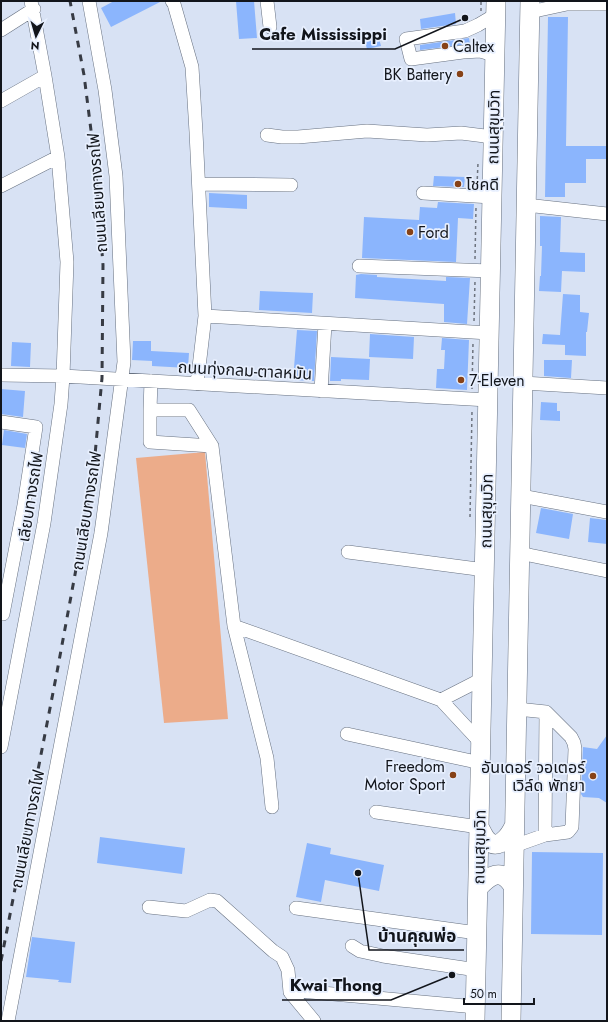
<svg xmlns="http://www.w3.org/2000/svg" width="608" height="1022" viewBox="0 0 608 1022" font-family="Jost,'Noto Sans Thai',sans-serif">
  <rect width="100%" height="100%" fill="#d8e2f4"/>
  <path fill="#ecac8a" d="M205 452 228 719 164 723 136 458Z"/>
  <path fill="#8bb5fd" d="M114 1H162L111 27 101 8Z
    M236 1H254L257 38 239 39Z
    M455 13 456 24 421 29 420 19Z
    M548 17H568L566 146H607V159H586V183H565V197H545Z
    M377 31 381 46 367 49 363 34Z
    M469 38 470 44 420 50V45Z
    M434 176 465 177 464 187 433 186Z
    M209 193 247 195V209L209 207Z
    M438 202 474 204 473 219 458 218 456 262 362 258 364 217 419 220 420 207 437 208Z
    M540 216 561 217 560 252 585 253V272L562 271 561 292 539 291 540 276H541L542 246H540Z
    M361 274 377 275V277L446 281V277L470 278 467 324 444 322V304L355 298 356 275Z
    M260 291 313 293 312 313 259 310Z
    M563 294 580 295V312L589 313 587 332H586V356L565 355V345L542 344 543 334 560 335Z
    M297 330 317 331 314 381 293 380Z
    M370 334 414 337 413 359 369 357Z
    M442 338 469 340 467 390 436 388 437 369H444L445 350H441Z
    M133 341H151V351L189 353 188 368 152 366V361L132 360Z
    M12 342 31 343 30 367 11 366Z
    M331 357 370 359 369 380 341 379V381H330Z
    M544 360H572L571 378 544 376Z
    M1 389 25 391 23 417 1 414Z
    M541 402 557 403V411H560V421L540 420Z
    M4 430 27 434 25 448 2 445Z
    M541 508 573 514 569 539 536 533Z
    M590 518 607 520V544L588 542Z
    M607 735V803L599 798 583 797 581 794 583 747 597 749Z
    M100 837 185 848 182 874 97 863Z
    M307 843 331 848 330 854 384 865 379 891 325 880 321 902 296 897Z
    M532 852 603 853 602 935 531 934Z
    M32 937 75 942 71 983 58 982 59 980 26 977Z"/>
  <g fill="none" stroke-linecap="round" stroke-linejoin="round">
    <defs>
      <path id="minor" d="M172 1 174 4 192 67 196 132 205 316 197 384
        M267 1 270 27
        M530 12 567 4H607
        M1 30 34 9
        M494 55 480 51 463 52 411 59 406 39 465 31 478 25 495 15
        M1 101 45 76
        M267 135 282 137H298L367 131 427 135 461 133 493 137
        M199 184 291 185
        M1 186 58 157
        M423 193 492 197
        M526 205 607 214
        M359 266 490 271
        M205 316 489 333
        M1 375 63 376 488 400
        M523 383 607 388
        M321 391 325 324
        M150 410V442L212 446 189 410H150L151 381
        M1 422 36 427 24 505 3 614 1 613
        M212 446 234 626 267 758 272 807
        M521 496 607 512
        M348 552 485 570
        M519 553 607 571
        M234 626 441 700 481 743
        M441 700 482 679
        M347 734 481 763
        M1 747 44 523 61 404 63 376 67 262 58 157 45 76 31 1
        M376 812 479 827
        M545 835 546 712
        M514 846 545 835 568 832 572 827 575 749 574 743 571 737 546 712 517 709
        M149 907 186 911 210 900 217 901 273 951 282 957 288 970 290 992 314 1021
        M296 908 477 933
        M352 946 360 951 383 956 477 970
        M290 992 300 991 476 1007
        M8 1021 101 533 124 362 116 176 105 90 89 1"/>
      <path id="highway" d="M479 827C482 832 484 838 488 841 499 851 510 835 514 826
        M478 888C490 875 501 867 513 886
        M475 1021 496 1
        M511 1021 530 1"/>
    </defs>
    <use href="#minor" stroke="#677180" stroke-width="14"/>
    <use href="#highway" stroke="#677180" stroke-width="20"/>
    <path stroke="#6d737e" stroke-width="1.5" stroke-dasharray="3 3" stroke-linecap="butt" d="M481 11V1
      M477 185 478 163
      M475 259 476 207
      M474 321 475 281
      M472 389 473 343
      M470 517 472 411"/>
    <use href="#minor" stroke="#fff" stroke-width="13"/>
    <use href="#highway" stroke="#fff" stroke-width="19"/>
    <path stroke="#373b44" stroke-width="3" stroke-dasharray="7 7" stroke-linecap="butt" d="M1 961 57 672 93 477 102 378 103 265 95 162 84 75 70 1"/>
  </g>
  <g fill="#874217" stroke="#e7effe" stroke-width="1.5">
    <circle cx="445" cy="46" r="4"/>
    <circle cx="460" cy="74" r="4"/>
    <circle cx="458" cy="184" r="4"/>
    <circle cx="410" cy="232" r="4"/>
    <circle cx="461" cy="380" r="4"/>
    <circle cx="453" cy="775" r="4"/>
    <circle cx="593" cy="776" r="4"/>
  </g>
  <g text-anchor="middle" stroke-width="3.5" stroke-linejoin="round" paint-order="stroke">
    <g font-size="16" fill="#12151b" stroke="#e7effe" text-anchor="start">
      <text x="453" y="52">Caltex</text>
      <text x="452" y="80" text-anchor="end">BK Battery</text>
      <text x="466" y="190">โชคดี</text>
      <text x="418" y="238">Ford</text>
      <text x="469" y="386">7-Eleven</text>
      <text x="445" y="772" text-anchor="end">Freedom<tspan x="445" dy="18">Motor Sport</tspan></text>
      <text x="585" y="773" text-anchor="end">อันเดอร์ วอเตอร์<tspan x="585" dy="18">เวิล์ด พัทยา</tspan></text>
    </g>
    <g font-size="16" fill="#12151b" stroke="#e7effe">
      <text transform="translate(493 127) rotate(-89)" y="6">ถนนสุขุมวิท</text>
      <text transform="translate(97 193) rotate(-94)" y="6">ถนนเลียบทางรถไฟ</text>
      <text transform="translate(245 370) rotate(3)" y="6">ถนนทุ่งกลม-ตาลหมัน</text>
      <text transform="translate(30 497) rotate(-81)" y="6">เลียบทางรถไฟ</text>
      <text transform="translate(86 511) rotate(-81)" y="6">ถนนเลียบทางรถไฟ</text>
      <text transform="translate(486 511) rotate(-89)" y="6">ถนนสุขุมวิท</text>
      <text transform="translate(27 829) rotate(-79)" y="6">ถนนเลียบทางรถไฟ</text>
      <text transform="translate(479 847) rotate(-89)" y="6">ถนนสุขุมวิท</text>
    </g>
  </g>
  <path fill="none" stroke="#12151b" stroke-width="1.5" d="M465 18L395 49H252M358 873L369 950H464M452 975L391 1000H282"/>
  <g fill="#12151b" stroke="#e7effe" stroke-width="1.5">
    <circle cx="465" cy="18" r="4"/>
    <circle cx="358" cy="873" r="4"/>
    <circle cx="452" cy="975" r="4"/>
  </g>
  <g font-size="17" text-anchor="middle" font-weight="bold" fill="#12151b" stroke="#e7effe" stroke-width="3.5" stroke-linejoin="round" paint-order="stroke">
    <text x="323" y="40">Cafe Mississippi</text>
    <text x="417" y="942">บ้านคุณพ่อ</text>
    <text x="336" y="991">Kwai Thong</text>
  </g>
  <rect width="608" height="1022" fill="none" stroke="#12151b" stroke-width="4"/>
  <g transform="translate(36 36) rotate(185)" stroke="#e7effe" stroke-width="3" paint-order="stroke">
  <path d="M0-3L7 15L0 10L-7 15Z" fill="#12151b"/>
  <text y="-6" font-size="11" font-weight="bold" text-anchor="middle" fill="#12151b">N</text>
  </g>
  <path d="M464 998v6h70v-6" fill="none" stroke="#12151b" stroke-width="2"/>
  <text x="470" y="998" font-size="12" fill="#12151b" stroke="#e7effe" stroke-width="3" paint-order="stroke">50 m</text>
</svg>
